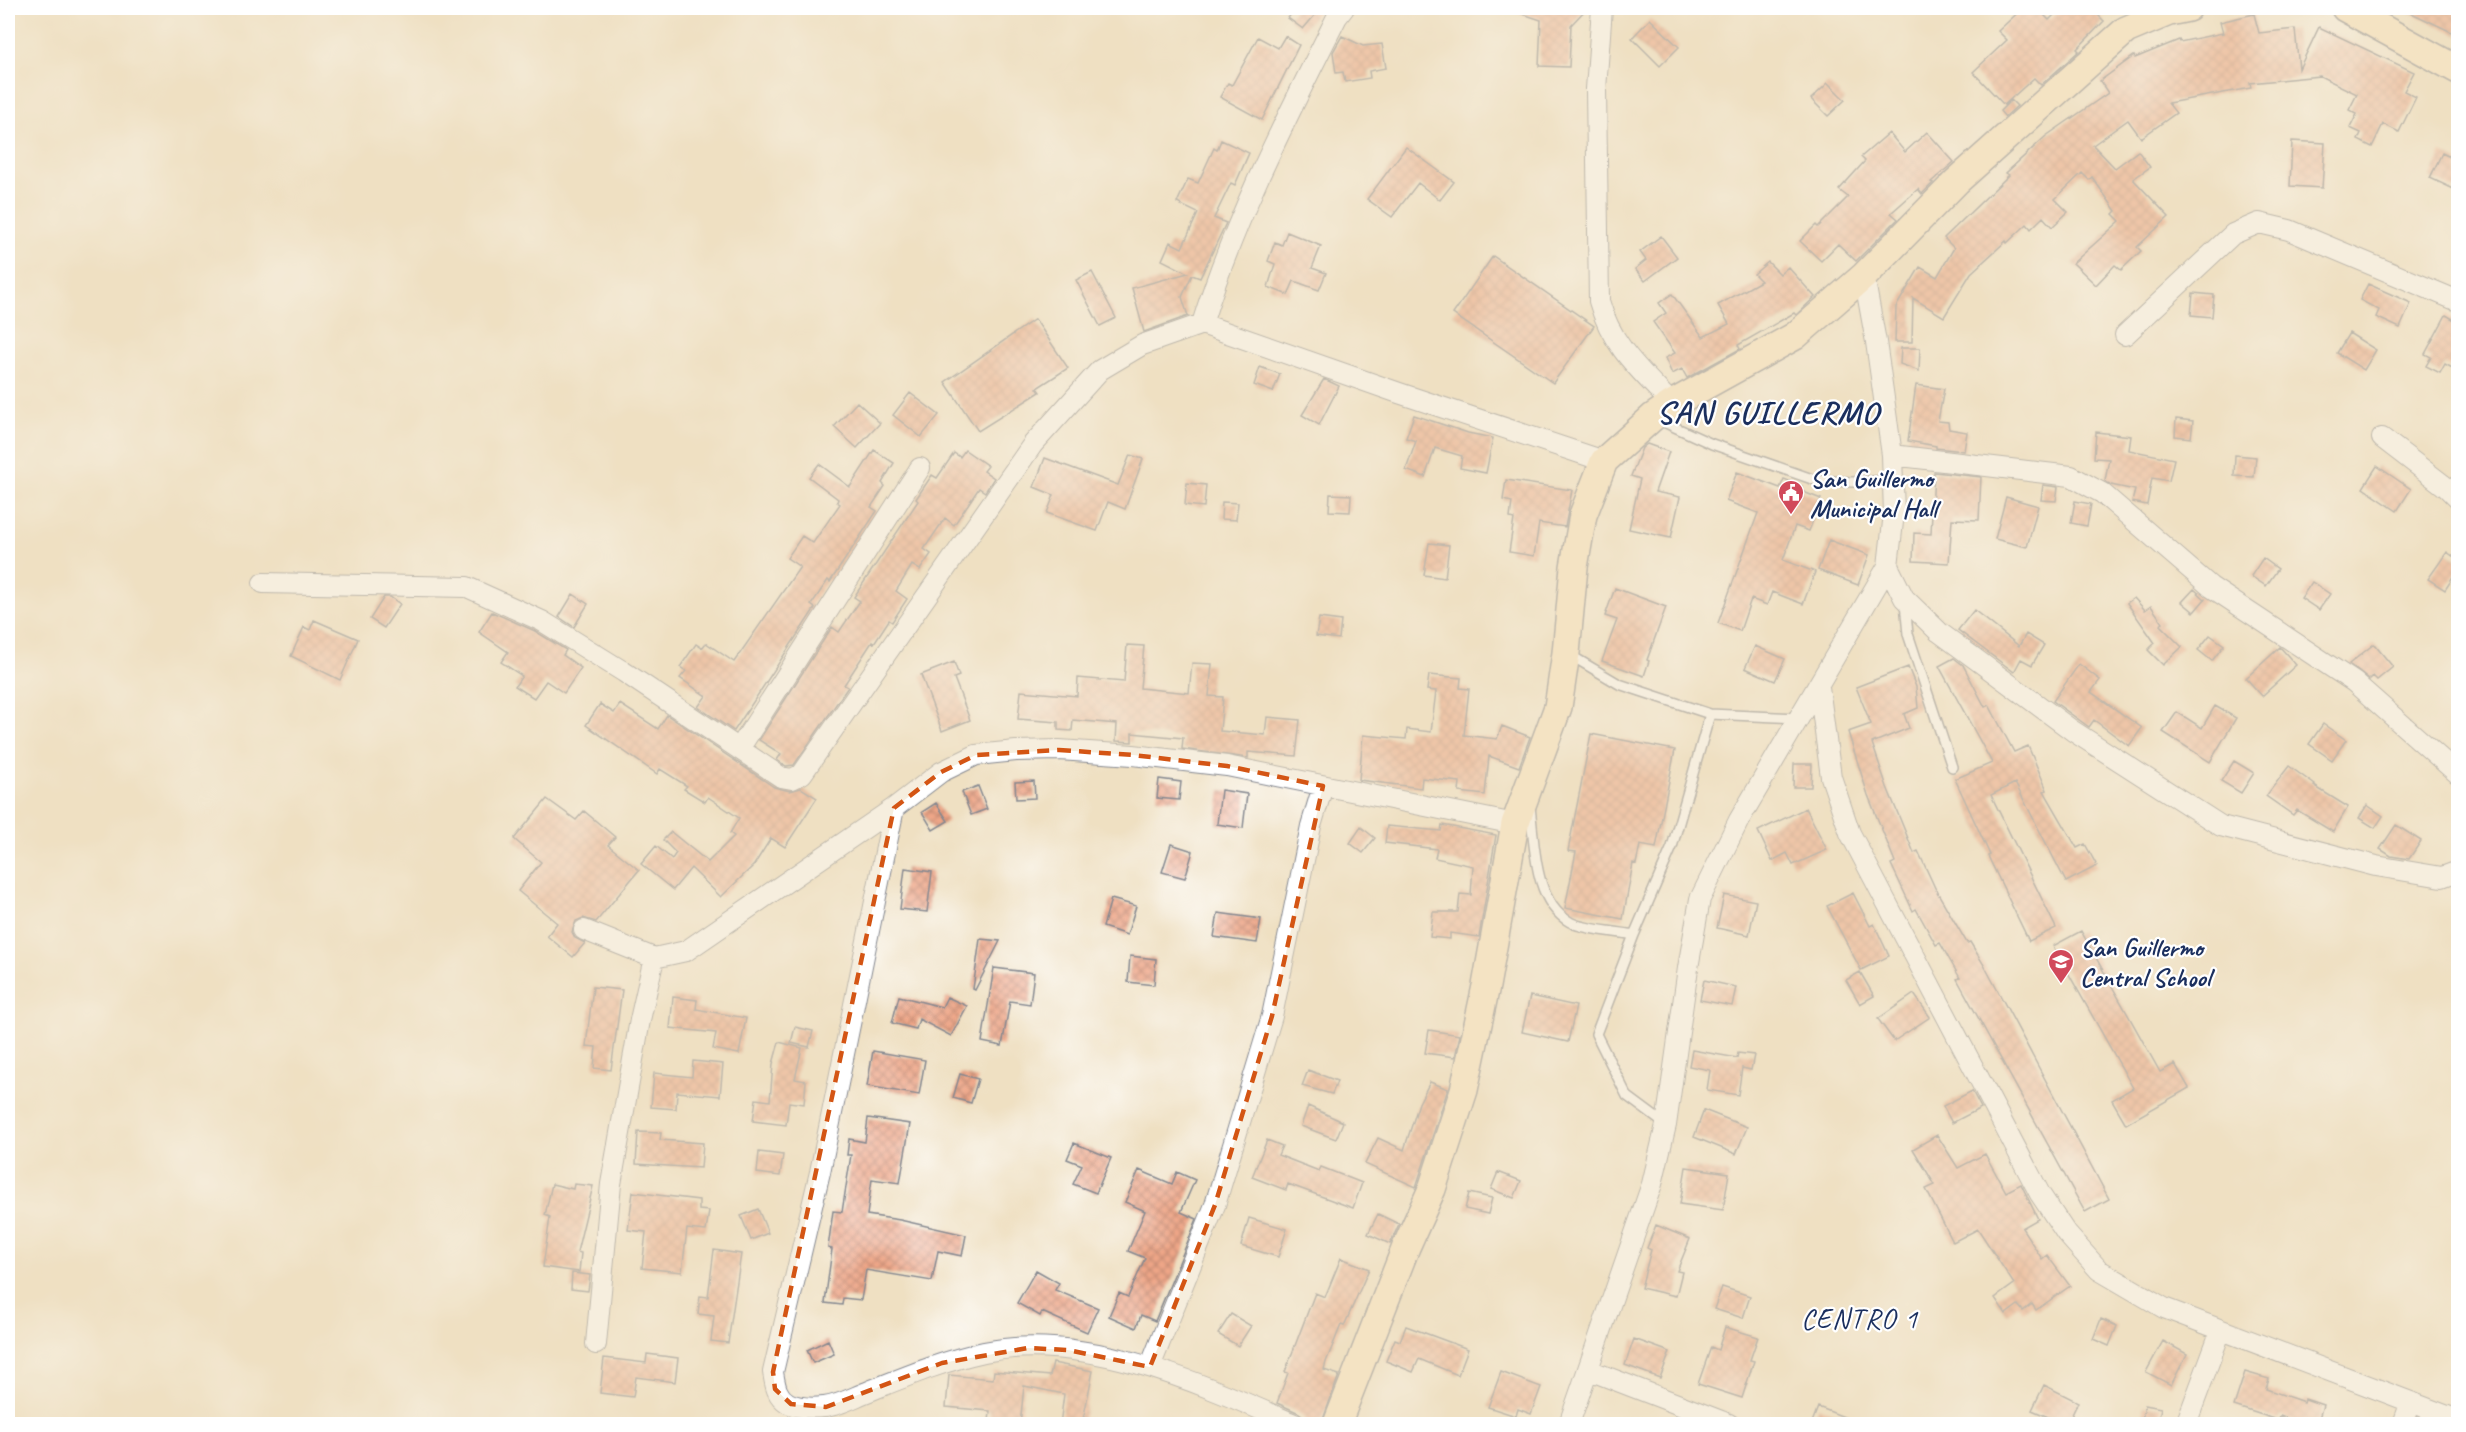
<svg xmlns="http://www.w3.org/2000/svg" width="2466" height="1432" viewBox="0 0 2466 1432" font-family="Caveat,sans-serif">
  <defs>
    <pattern id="building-cross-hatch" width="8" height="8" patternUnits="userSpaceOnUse" patternTransform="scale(1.5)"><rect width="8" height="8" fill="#eea687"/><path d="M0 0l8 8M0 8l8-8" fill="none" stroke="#c08872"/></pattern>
  </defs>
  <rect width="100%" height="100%" fill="#fff"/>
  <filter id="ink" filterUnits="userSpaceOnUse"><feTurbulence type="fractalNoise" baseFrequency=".0167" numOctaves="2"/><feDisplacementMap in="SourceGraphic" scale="12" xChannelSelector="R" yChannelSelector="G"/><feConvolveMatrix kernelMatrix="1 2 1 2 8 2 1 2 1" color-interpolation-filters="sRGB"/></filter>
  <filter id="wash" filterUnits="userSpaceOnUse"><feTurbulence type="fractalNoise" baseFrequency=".008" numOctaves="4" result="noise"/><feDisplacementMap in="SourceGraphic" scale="24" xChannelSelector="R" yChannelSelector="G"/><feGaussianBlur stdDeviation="1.35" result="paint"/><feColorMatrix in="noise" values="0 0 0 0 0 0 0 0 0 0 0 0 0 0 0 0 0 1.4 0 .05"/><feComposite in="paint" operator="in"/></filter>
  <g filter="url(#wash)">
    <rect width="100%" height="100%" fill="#efe0c2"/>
    <g id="blocks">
      <path fill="url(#building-cross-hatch)" d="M1296 8H1321L1303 29 1288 18Z
        M1512 8H1587L1571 25 1569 67 1539 66 1541 20 1511 10Z
        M2023 8H2037L2049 20 2061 8H2091L2104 21 2077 49 2079 51 2041 85 2034 78 2004 105 1973 72 2007 40 1998 31Z
        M2401 8H2458V35Z
        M2254 14 2259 33 2295 29 2299 69 2319 27 2414 72 2404 91 2416 97 2399 132 2383 124 2372 147 2358 140 2361 133 2350 128 2357 114 2349 110 2357 94 2320 76 2250 83 2251 88 2168 103 2176 113 2141 138 2128 120 2093 145 2115 168 2138 151 2150 167 2133 179 2169 217 2137 247 2141 251 2121 270 2115 265 2096 285 2073 263 2120 221 2113 214 2116 211 2092 177 2089 180 2082 173 2055 199 2068 212 2052 227 2043 217 2031 229 2027 224 2007 243 2006 241 1971 273 1944 317 1913 298 1912 342H1895L1896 307 1920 267 1937 277 1954 248 1944 238 2009 175 2006 173 2046 136 2108 93 2100 81 2134 56 2135 58 2179 40 2180 42 2223 33 2220 22Z
        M1650 19 1679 47 1660 66 1632 38Z
        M1285 36 1299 45 1262 120 1220 97 1228 83 1232 85 1258 37 1278 48Z
        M1342 36 1363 46 1382 44 1386 68 1369 71 1370 78 1345 82 1343 72 1336 73 1333 52Z
        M1828 83 1845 100 1828 116 1811 99Z
        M2011 100 2017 106 2005 117 2000 111Z
        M1927 132 1954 162 1931 182 1933 183 1922 194 1918 189 1891 213 1898 219 1856 261 1838 244 1821 261 1800 241 1816 225 1818 227 1848 197 1839 190 1865 161 1861 157 1889 133 1905 152Z
        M1221 140 1249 153 1235 185 1231 183 1214 218 1226 223 1200 278 1192 275 1182 297 1188 316 1144 332 1132 288 1188 273 1162 260 1170 242 1182 248 1198 213 1177 203 1188 179 1198 183 1214 148 1217 150Z
        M2292 141 2325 143 2322 188 2290 186Z
        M1406 147 1454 182 1440 200 1418 183 1392 217 1367 199Z
        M2442 153 2458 161V191L2430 178Z
        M1287 232 1321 246 1312 268 1326 273 1319 290 1294 281 1288 295 1268 287 1275 264 1268 261 1275 242 1282 245Z
        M1661 236 1677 257 1645 281 1635 269 1646 260 1640 252Z
        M1493 256 1594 326 1553 383 1453 314Z
        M1768 262 1780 274 1788 267 1815 297 1796 315 1794 313 1738 345 1740 349 1687 378 1682 369 1672 374 1665 358 1675 353 1653 322 1666 313 1659 303 1672 294 1703 337 1729 324 1718 305 1761 281 1754 274Z
        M1092 272 1116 318 1100 326 1076 280Z
        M2368 284 2411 303 2400 328 2376 317 2379 310 2360 300Z
        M2193 293 2214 295 2212 317 2191 315Z
        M2446 315 2458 322V371L2445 364 2440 373 2426 366 2431 357 2425 354Z
        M1035 319 1068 368 1037 388 1040 392 978 431 945 382Z
        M2349 333 2376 350 2364 370 2337 353Z
        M1901 348H1920L1919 371 1900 364Z
        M1260 367 1280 374 1273 392 1254 385Z
        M1324 379 1339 386 1319 425 1302 415Z
        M1916 385 1944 389 1938 421 1948 422 1949 429 1967 432 1964 451 1936 448V446L1908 441Z
        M910 393 939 415 921 437 893 415Z
        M857 402 880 423 857 448 834 427Z
        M1414 415 1468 433 1493 438 1486 473 1460 468 1462 456 1435 448 1425 477 1406 470 1416 441 1406 438Z
        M2176 419 2193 421 2191 438 2175 436Z
        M2096 432 2131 436 2129 450 2174 459 2169 481 2152 478 2147 505 2132 502 2135 490 2111 485 2105 481 2109 459 2094 458Z
        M1647 444 1669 452 1655 492 1680 497 1671 538 1629 529 1640 479 1631 476 1642 448Z
        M874 450 894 463 882 483 885 486 871 507 877 511 830 582 828 580 811 605 815 608 734 731 698 707 706 696 680 678 686 671 680 667 696 644 702 648 706 643 734 662 800 567 787 558 802 536 813 543 840 504 837 502 838 499 809 477 819 464 850 487Z
        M965 450 988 466 984 471 994 478 985 492 979 488 954 525 945 518 924 549 931 554 920 570 912 565 896 591 907 599 892 622 889 620 874 643 872 642 844 685 848 687 794 765 786 766 777 760 781 754 759 740 832 627 839 632 860 601 854 597 918 501 916 499 932 475 937 478 954 453 960 457Z
        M1130 455 1143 459 1125 509 1108 502 1097 531 1047 513 1054 495 1034 487 1045 458 1118 485Z
        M2235 455 2256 457 2254 477 2234 476Z
        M2377 466 2411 489 2397 511 2363 488Z
        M1737 472 1780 488 1784 479 1802 486 1801 491 1821 499 1809 531 1795 526 1783 560 1815 572 1803 604 1772 592 1767 605 1751 599 1740 631 1718 623 1758 513 1726 501Z
        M1934 472 1981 477 1979 520 1952 519 1949 563 1913 561 1914 533 1931 534Z
        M1506 480 1572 490 1565 527 1539 523 1534 556 1509 552 1514 519 1510 518 1512 502 1503 500Z
        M1187 483 1206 485 1204 507 1185 505Z
        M2043 485 2058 487 2056 501 2041 500Z
        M1330 494 1351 495 1350 512 1329 511Z
        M2006 497 2038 506 2027 547 1995 539Z
        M2075 501 2091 504 2087 526 2071 523Z
        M1222 502 1238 503 1236 520 1221 519Z
        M1829 540 1869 555 1858 585 1818 570Z
        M1429 543 1449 545 1445 578 1424 575Z
        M2447 552 2458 560V570L2445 590 2428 579Z
        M2263 558 2278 569 2266 586 2251 576Z
        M2312 582 2330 594 2319 610 2301 598Z
        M1615 588 1666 607 1647 660 1649 661 1644 676 1602 661 1617 620 1605 616Z
        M2194 589 2205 599 2194 612 2182 602Z
        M573 594 588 604 574 627 559 617Z
        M384 597H390L400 604 384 628 370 619Z
        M2134 598 2145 610 2151 606 2163 623 2160 625 2182 647 2163 665 2148 650 2155 643 2127 603Z
        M1974 610 2019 646 2026 634 2044 645 2032 665 2021 659 2014 672 1958 630Z
        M492 612 535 631 566 650 563 655 581 668 564 693 546 681 534 698 515 686 522 676 501 662 508 652 479 632Z
        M1319 618 1341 621 1339 639 1316 636Z
        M314 620 358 639 340 680 291 656 304 627 310 630Z
        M2210 635 2224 645 2212 661 2198 650Z
        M2374 644 2393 667 2377 680 2373 676 2369 680 2349 664Z
        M1127 645 1144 646 1140 688 1189 693 1192 663 1212 664 1209 696 1223 697 1220 731 1265 735 1267 717 1300 720 1296 756 1248 752V758L1182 749 1183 738 1132 733V742L1116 741 1117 724 1073 720 1072 731 1058 730V722L1018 719 1021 691 1077 696 1078 678 1124 682Z
        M1755 646 1785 659 1775 681 1745 668Z
        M2280 647 2296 665 2262 696 2246 678Z
        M1954 658 1963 665 1985 707 1989 705 2014 752 2028 746 2047 790 2044 791 2077 848 2085 844 2097 866 2066 882 2015 783 1991 795 2056 928 2029 941 1988 856 1990 855 1955 779 1992 763 1939 666Z
        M954 662 959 676 954 678 970 720 942 731 921 675Z
        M2079 664 2100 680 2091 692 2142 728 2129 746 2094 720 2089 727 2053 701Z
        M1908 667 1916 687 1918 708 1904 714 1909 728 1872 743 1887 787 1914 853 1918 851 1936 890 1967 943 1970 942 1984 965 2109 1199 2085 1212 1957 979 1960 978 1940 943 1936 945 1916 909 1913 911 1891 864 1895 862 1868 795 1848 732 1871 724 1856 687Z
        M1429 675 1461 678 1460 688 1469 689 1464 735 1497 739 1502 726 1530 737 1519 767 1489 756 1485 795 1459 792 1460 782 1422 778 1421 788 1359 780 1363 735 1406 739 1407 729 1431 732 1436 691 1427 690Z
        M600 704 614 713 620 704 658 729 667 715 774 787 790 791 801 788 817 798 785 847 771 838 754 865 721 897 691 868 673 890 641 864 656 846 672 859 676 853 663 840 671 832 708 862 734 836 730 833 739 818 708 797 705 802 684 789 687 786 660 769 657 774 586 725Z
        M2215 706 2236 718 2210 762 2163 732 2177 712 2202 728Z
        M2323 724 2346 740 2332 760 2309 744Z
        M1591 734 1675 750 1656 848 1640 845 1636 864 1633 863 1623 919 1565 908 1576 852 1568 851Z
        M2234 761 2254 773 2241 793 2221 781Z
        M1794 764H1812L1811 787H1793Z
        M2289 766 2315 785 2314 786 2348 807 2333 832 2297 810 2293 815 2266 796Z
        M1159 779 1181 782 1179 800 1157 798Z
        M1034 781 1035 798 1016 799 1015 782Z
        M978 786 987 809 971 815 962 792Z
        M1221 790 1247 794 1243 828 1217 824Z
        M547 799 576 820 584 811 615 837 608 845 639 870 596 922 583 918 576 921 572 932 575 938 585 943 573 957 547 936 557 923 518 891 541 862 514 839Z
        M936 803 948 821 933 830 922 812Z
        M2367 805 2383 816 2375 828 2359 818Z
        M1806 808 1827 850 1793 865 1787 853 1772 861 1758 831Z
        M1442 825 1496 835 1479 937 1450 933V939L1430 937 1433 912H1458L1460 894 1471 895 1473 866 1435 858 1437 849 1385 843 1387 826 1441 831Z
        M2396 825 2421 841 2409 859 2391 856 2380 849Z
        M1361 827 1375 838 1363 853 1350 843Z
        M1171 844 1193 851 1185 878 1162 872Z
        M905 868 932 872 927 912 900 909Z
        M1853 893 1870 926 1874 924 1889 956 1861 970 1827 906Z
        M1724 895 1756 901 1749 935 1717 928Z
        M1111 899 1136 906 1127 935 1103 927Z
        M1218 913 1261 919 1257 943 1214 937Z
        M2081 931 2160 1072 2175 1064 2189 1088 2126 1124 2112 1100 2133 1088 2053 946Z
        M980 939 1000 941 975 990 973 989Z
        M1130 956 1156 959 1154 985 1128 982Z
        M994 968 1034 973 1030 1004 1010 1001 1002 1046 982 1042Z
        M1860 972 1874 996 1860 1004 1846 980Z
        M1704 980 1736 987 1732 1006 1700 1000Z
        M593 987 622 990 611 1070 594 1068 596 1047 586 1046Z
        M1914 994 1930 1017 1894 1041 1878 1019Z
        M899 996 942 1007 947 997 967 1006 951 1036 919 1019 916 1029 892 1023Z
        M1530 996 1576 1006 1568 1042 1522 1032Z
        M673 997 697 1000 696 1009 746 1018 739 1054 713 1049 716 1033 670 1028Z
        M795 1027 813 1031 809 1047 791 1043Z
        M1429 1030 1460 1035 1455 1057 1425 1053Z
        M779 1042 802 1048 795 1079 806 1081 804 1104 789 1102 786 1125 753 1121 756 1099 770 1101 773 1064Z
        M1692 1050 1737 1058 1738 1053 1754 1055 1751 1070 1742 1068 1738 1095 1707 1090 1710 1070 1689 1066Z
        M873 1051 925 1060 919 1095 867 1086Z
        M693 1061 723 1064 720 1096 677 1092 676 1109 651 1107 654 1073 692 1077Z
        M1308 1070 1337 1081 1332 1094 1302 1086Z
        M960 1074 978 1079 971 1103 953 1098Z
        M1430 1082 1448 1089 1416 1187 1365 1164 1378 1138 1404 1150 1419 1103Z
        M1972 1091 1981 1108 1952 1123 1943 1106Z
        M1308 1106 1343 1122 1336 1139 1301 1126Z
        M1704 1110 1747 1127 1736 1154 1694 1137Z
        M868 1118 910 1124 900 1183 872 1179 867 1215 900 1220 966 1235 962 1256 938 1251 932 1281 866 1270 861 1300 843 1298 842 1305 825 1303 832 1249 828 1248 833 1211 842 1212 851 1155H847L849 1139 865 1142Z
        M638 1132 661 1133 660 1140 703 1143 701 1168 636 1164Z
        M1937 1135 1958 1168 1985 1154 2006 1192 2021 1184 2038 1219 2022 1228 2042 1259 2047 1255 2070 1286 2036 1310 2032 1304 2023 1311 2018 1305 2006 1314 1995 1298 2014 1284 1978 1229 1953 1242 1926 1189 1935 1185 1913 1149Z
        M1267 1140 1282 1146 1278 1155 1319 1171 1321 1167 1362 1183 1353 1208 1288 1184 1286 1190 1252 1177Z
        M1074 1143 1111 1158 1096 1193 1073 1184 1082 1165 1067 1159Z
        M759 1152 783 1155 780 1176 757 1173Z
        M1686 1167 1729 1173 1723 1210 1680 1204Z
        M1139 1170 1172 1184 1177 1172 1195 1180 1181 1212 1197 1219 1155 1321 1141 1315 1136 1328 1109 1316 1119 1293 1128 1297 1145 1258 1128 1251 1145 1211 1125 1202Z
        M1498 1172 1521 1181 1514 1198 1491 1189Z
        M552 1184 573 1189 574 1184 593 1186 577 1252 581 1253 579 1272 543 1267 550 1217 545 1215Z
        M633 1192 699 1200V1210L709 1211 706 1231 687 1229 682 1272 642 1268 646 1232 628 1230Z
        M1469 1193 1492 1198 1488 1214 1465 1209Z
        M758 1209 768 1233 751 1240 741 1216Z
        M1378 1214 1399 1224 1390 1244 1368 1234Z
        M1249 1218 1287 1229 1278 1257 1241 1246Z
        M1656 1225 1690 1239 1677 1271 1682 1272 1676 1296 1641 1288 1651 1250 1647 1248Z
        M714 1250 741 1254 728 1343 711 1341 714 1316 698 1314 700 1296 708 1297Z
        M1341 1258 1369 1269 1344 1326 1341 1325 1326 1362 1324 1370 1339 1375 1321 1425H1306L1304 1417 1299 1413 1277 1403 1288 1373 1285 1372 1315 1293 1325 1297Z
        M1036 1270 1059 1283 1055 1290 1098 1308 1087 1332 1042 1312 1040 1316 1017 1303Z
        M572 1273 590 1275 588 1291 571 1289Z
        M1722 1287 1750 1296 1743 1318 1714 1309Z
        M1231 1314 1251 1326 1238 1346 1218 1334Z
        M2101 1319 2117 1326 2109 1346 2093 1339Z
        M1406 1326 1468 1349 1458 1375 1419 1359 1413 1372 1386 1361 1395 1339 1400 1341Z
        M1725 1327 1758 1337 1750 1360 1754 1361 1742 1398 1698 1384 1711 1347 1718 1350Z
        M1634 1339 1670 1352 1660 1378 1625 1365Z
        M828 1340 834 1354 813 1363 807 1350Z
        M2163 1341 2187 1354 2171 1385 2146 1372Z
        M647 1354 678 1358 675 1382 636 1377 633 1397 600 1393 604 1358 646 1363Z
        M1053 1363 1093 1371 1082 1425H1060L1064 1394 1024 1386 1020 1425 989 1422 990 1411 946 1407 949 1375 993 1379 994 1371 1050 1376Z
        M1501 1372 1541 1387 1531 1414 1518 1409 1516 1416 1488 1407Z
        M2245 1372 2269 1379 2266 1389 2304 1402 2305 1399 2323 1405 2317 1425H2306L2280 1416 2278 1420 2234 1406Z
        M2044 1385 2078 1402 2067 1425 2032 1410Z
        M2145 1405 2161 1408 2157 1425H2141Z
        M1818 1407 1860 1423V1425H1811Z"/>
    </g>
  </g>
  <g filter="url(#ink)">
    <use href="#blocks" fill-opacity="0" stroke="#858890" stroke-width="1.5"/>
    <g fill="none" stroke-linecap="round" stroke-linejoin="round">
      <defs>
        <path id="lane" d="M1657 419 1712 444 1815 480 1852 482 1894 480
          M1905 603 1908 634 1952 767
          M1570 655 1619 684 1710 714 1798 718
          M1530 807C1535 844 1533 901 1570 922 1581 929 1619 932 1634 935
          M1666 1125 1627 1096 1596 1034 1634 935 1672 847 1710 714"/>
        <path id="street" d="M1602 8 1596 89 1599 301C1612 347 1640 370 1672 404
          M1202 324C1235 217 1287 117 1337 17L1344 8
          M2125 335 2233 234 2259 223 2289 230 2458 301
          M2382 438 2446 487 2458 499
          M1892 455 2071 476 2102 493 2211 587 2354 682 2458 774
          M1888 566 1904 598 1939 632 2073 731 2221 826 2376 866 2442 877 2458 871
          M263 583 467 587 542 621 624 672 781 777 792 779 802 774 1033 444 1100 370 1142 345 1202 324 1399 393 1604 461
          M1819 687 1831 777 1850 833 2040 1194 2066 1233 2099 1270 2164 1308 2458 1420
          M739 749 920 468
          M894 808 820 1172 773 1372C775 1384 776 1396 788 1403 798 1408 814 1408 824 1407 838 1406 854 1397 867 1392 905 1377 943 1361 984 1352 1086 1331 1202 1384 1294 1424
          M584 930 654 958 686 951 894 808 941 772 976 755 1016 751 1059 750 1133 755 1227 766 1515 824
          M596 1344 611 1184 640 1020 654 958
          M1150 1367 1215 1205 1272 1016 1311 826 1323 786
          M1589 1370 1729 1424
          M1569 1424 1652 1184 1666 1125 1688 968 1700 899 1739 820 1888 566 1894 513 1892 455 1876 342 1864 276
          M2186 1424 2221 1330
          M2403 1424 2411 1402"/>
        <path id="secondary" d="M2345 8 2458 70
          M1337 1424 1406 1247 1432 1189 1464 1090 1486 986 1515 824 1558 707 1566 653 1574 567 1583 515 1604 461 1653 417 1672 404 1795 336 1864 276 1957 181 2126 30 2169 12 2188 8"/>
      </defs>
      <use href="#lane" stroke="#858890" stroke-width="12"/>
      <use href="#street" stroke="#858890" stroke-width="22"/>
      <use href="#secondary" stroke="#858890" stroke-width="30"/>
      <use href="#lane" stroke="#fff" stroke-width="9"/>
      <use href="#street" stroke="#fff" stroke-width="20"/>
      <use href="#secondary" stroke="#fbe6c4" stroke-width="27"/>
    </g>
  </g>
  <path d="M0 0H2466V1432H0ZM1059 750 1133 755 1227 766 1323 786 1272 1016 1215 1205 1150 1367 1068 1350 1028 1348 942 1363 826 1407 791 1404 775 1389 773 1372 894 808 941 772 976 755Z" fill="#efe0c2" fill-opacity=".55" fill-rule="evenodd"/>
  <path fill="none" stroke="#d45514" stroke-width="4.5" stroke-dasharray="12 8" stroke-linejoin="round" d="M1059 750 1133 755 1227 766 1323 786 1272 1016 1215 1205 1150 1367 1068 1350 1028 1348 942 1363 826 1407 791 1404 775 1389 773 1372 894 808 941 772 976 755Z"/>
  <defs>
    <symbol id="civic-pin" viewBox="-11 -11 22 30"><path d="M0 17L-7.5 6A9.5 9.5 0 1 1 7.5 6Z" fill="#d1495b" stroke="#fff"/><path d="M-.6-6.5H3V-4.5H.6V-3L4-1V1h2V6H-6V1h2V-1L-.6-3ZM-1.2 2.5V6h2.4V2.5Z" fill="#fff"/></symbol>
    <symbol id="school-pin" viewBox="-11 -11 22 30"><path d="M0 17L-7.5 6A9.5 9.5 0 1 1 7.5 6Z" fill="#d1495b" stroke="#fff"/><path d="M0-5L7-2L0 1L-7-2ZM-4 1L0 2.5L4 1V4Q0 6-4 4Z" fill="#fff"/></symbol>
  </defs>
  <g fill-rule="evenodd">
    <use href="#civic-pin" x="1776" y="478" width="30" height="40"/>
    <use href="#school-pin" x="2046" y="947" width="30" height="40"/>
  </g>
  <g text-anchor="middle" stroke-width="4.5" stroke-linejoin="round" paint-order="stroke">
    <g font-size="26" font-weight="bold" fill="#1b2f5e" stroke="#fff" text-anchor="start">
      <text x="1810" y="487">San Guillermo<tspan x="1810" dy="30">Municipal Hall</tspan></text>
      <text x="2080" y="956">San Guillermo<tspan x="2080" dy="30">Central School</tspan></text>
    </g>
    <g font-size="28" letter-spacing="1.5" fill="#1b2f5e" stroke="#fff">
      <text x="1860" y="1328">CENTRO 1</text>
    </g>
    <g font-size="32" font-weight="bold" letter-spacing="1.5" fill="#1b2f5e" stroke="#fff">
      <text x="1768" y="423">SAN GUILLERMO</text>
    </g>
  </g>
  <rect width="2466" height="1432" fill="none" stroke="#fff" stroke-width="30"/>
</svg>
